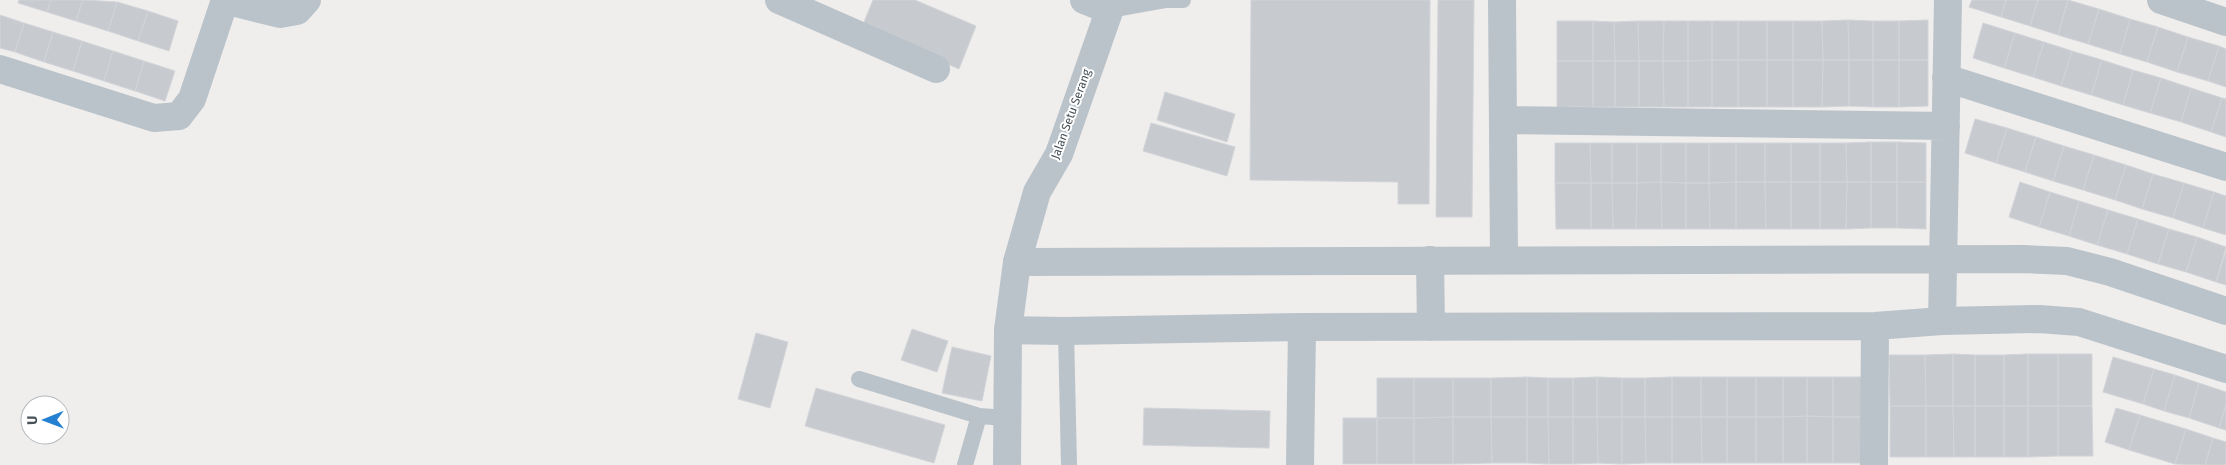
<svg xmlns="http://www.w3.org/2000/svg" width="2226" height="465" viewBox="0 0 2226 465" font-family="'Fira Sans',sans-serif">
  <rect width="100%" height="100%" fill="#f0eded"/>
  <path fill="#c7cbcf" stroke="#d1d4d8" d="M19 0H51L47 12 18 3Z
    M51 0H83L76 21 47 12Z
    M83 0 117 2 108 31 76 21Z
    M873 0H915L976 26 959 69 862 27Z
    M1251 0H1430L1429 204H1398V182L1250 180Z
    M1438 0H1474L1472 217H1436Z
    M1972 0H2006L2001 17 1969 7Z
    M2006 0H2038L2030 26 2001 17Z
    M2038 0H2068L2058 35 2030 26Z
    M2068 0 2099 9 2088 44 2058 35Z
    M117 2 148 11 138 41 108 31Z
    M2099 9 2130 19 2120 54 2088 44Z
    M148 11 178 21 169 51 138 41Z
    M0 15 24 23 15 52 0 48Z
    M2130 19 2158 27 2147 62 2120 54Z
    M1848 20 1849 60H1823L1822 21Z
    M1848 20 1873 21V60H1849Z
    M1928 20V60H1899V21Z
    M1557 21H1593V61H1557Z
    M1593 21 1614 22 1615 61H1593Z
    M1638 21 1639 61H1615L1614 22Z
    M1638 21H1664L1663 61H1639Z
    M1664 21H1688V61H1663Z
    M1688 21H1712V60L1688 61Z
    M1712 21H1738V60H1712Z
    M1738 21H1767V60H1738Z
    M1767 21H1793V60H1767Z
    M1793 21H1822L1823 60H1793Z
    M1873 21H1899V60H1873Z
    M24 23 53 32 44 62 15 52Z
    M1983 23 2015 33 2004 68 1973 58Z
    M2158 27 2188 37 2177 72 2147 62Z
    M53 32 82 41 73 71 44 62Z
    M2015 33 2044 42 2033 77 2004 68Z
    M2188 37 2219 46 2208 81 2177 72Z
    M82 41 113 51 104 81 73 71Z
    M2044 42 2072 51 2061 86 2033 77Z
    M2219 46 2226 49V87L2208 81Z
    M113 51 144 61 135 91 104 81Z
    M2072 51 2102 60 2091 95 2061 86Z
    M1712 60V107H1688V61Z
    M1712 60H1738V107H1712Z
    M1738 60H1767V107H1738Z
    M1767 60H1793V107H1767Z
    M1793 60H1823L1822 107H1793Z
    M1823 60H1849V106L1822 107Z
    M1849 60H1873V107L1849 106Z
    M1873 60H1899V107H1873Z
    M1899 60H1928V106L1899 107Z
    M2102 60 2133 70 2123 105 2091 95Z
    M144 61 175 71 165 101 135 91Z
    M1557 61H1593V107H1557Z
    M1593 61H1615V107H1593Z
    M1615 61H1639V107H1615Z
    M1639 61H1663L1664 107H1639Z
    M1663 61H1688V107H1664Z
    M2133 70 2161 78 2150 113 2123 105Z
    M2161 78 2191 88 2181 122 2150 113Z
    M2191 88 2222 98 2211 132 2181 122Z
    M1165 92 1235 114 1227 142 1157 120Z
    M2222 98 2226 99V137L2211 132Z
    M1975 119 2007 128 1996 163 1965 153Z
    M1151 123 1235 147 1227 176 1143 151Z
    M2007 128 2036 137 2025 172 1996 163Z
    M2036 137 2064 146 2053 181 2025 172Z
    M1871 142H1897V182H1871Z
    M1871 142V182H1847L1846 143Z
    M1897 142 1926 143V182H1897Z
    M1555 143H1590L1591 183H1555Z
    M1590 143H1612V183H1591Z
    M1612 143H1637V183H1612Z
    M1637 143H1661V182L1637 183Z
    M1661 143H1686V183L1661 182Z
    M1686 143H1709V183H1686Z
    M1709 143H1736V182L1709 183Z
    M1736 143H1765V182H1736Z
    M1765 143H1791V182H1765Z
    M1791 143H1820V182H1791Z
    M1820 143H1846L1847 182H1820Z
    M2064 146 2094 155 2083 190 2053 181Z
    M2094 155 2126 165 2115 200 2083 190Z
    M2126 165 2153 174 2142 209 2115 200Z
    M2153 174 2184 183 2173 218 2142 209Z
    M1661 182 1662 229H1636L1637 183Z
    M1661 182 1686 183V229H1662Z
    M1736 182V229H1710L1709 183Z
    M1736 182H1765L1766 229H1736Z
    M1765 182H1791V229H1766Z
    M1791 182H1820V229H1791Z
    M1820 182H1847L1846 229H1820Z
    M1847 182H1871V228L1846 229Z
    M1871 182H1897V228H1871Z
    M1897 182H1926V229L1897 228Z
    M2020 182 2050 192 2039 227 2009 217Z
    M1555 183H1591V229H1556Z
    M1591 183H1612L1613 229H1591Z
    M1612 183H1637L1636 229H1613Z
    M1686 183H1709L1710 229H1686Z
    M2184 183 2214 192 2203 228 2173 218Z
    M2050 192 2079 201 2069 236 2039 227Z
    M2214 192 2226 196V235L2203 228Z
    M2079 201 2108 210 2097 245 2069 236Z
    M2108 210 2138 219 2127 254 2097 245Z
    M2138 219 2169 229 2158 264 2127 254Z
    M2169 229 2197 237 2186 272 2158 264Z
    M2197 237 2226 247 2216 282 2186 272Z
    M2226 251V285L2216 282Z
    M912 329 948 341 937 372 901 360Z
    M756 333 788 342 770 408 738 399Z
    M952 347 991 356 982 401 942 393Z
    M1953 354V406H1926L1925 355Z
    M1953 354 1975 355V406H1953Z
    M2028 354V406H2004V355Z
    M2028 354H2058V406H2028Z
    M2058 354H2092V406H2058Z
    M1889 355H1925L1926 406H1890Z
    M1975 355H2004V406H1975Z
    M2113 357 2154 369 2143 404 2103 392Z
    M2154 369 2175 375 2164 411 2143 404Z
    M2175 375 2199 383 2189 418 2164 411Z
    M1527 377 1548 378V417H1527Z
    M1527 377V417H1491V378Z
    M1597 377 1622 378V417H1597Z
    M1597 377V417H1573V378Z
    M1672 377V417H1645V378Z
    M1672 377H1701V417H1672Z
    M1701 377H1727V417H1701Z
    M1727 377H1756V417H1727Z
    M1756 377H1783V417H1756Z
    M1783 377H1807V416L1783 417Z
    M1807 377H1833V417L1807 416Z
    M1833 377H1862V417H1833Z
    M1377 378H1414V418H1377Z
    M1414 378H1453V417L1414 418Z
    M1453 378H1491V417H1453Z
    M1548 378H1573V417H1548Z
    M1622 378H1645V417H1622Z
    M2199 383 2226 392V405L2219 428 2189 418Z
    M816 388 945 425 934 463 805 426Z
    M2226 405V430L2219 428Z
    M1890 406H1926V457H1890Z
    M1926 406H1953L1954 457H1926Z
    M1953 406H1975V457H1954Z
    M1975 406H2004V457H1975Z
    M2004 406H2028V457H2004Z
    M2028 406H2058V456L2028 457Z
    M2058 406H2092L2093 456H2058Z
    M1144 408 1270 411 1269 448 1143 445Z
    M2116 408 2140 415 2129 450 2105 442Z
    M2140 415 2186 429 2175 464 2129 450Z
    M1807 416V463H1783V417Z
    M1807 416 1833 417V463H1807Z
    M1453 417V464H1414V418Z
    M1453 417H1491L1492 463 1453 464Z
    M1491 417H1527V463H1492Z
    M1527 417H1548L1549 464 1527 463Z
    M1548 417H1573V464H1549Z
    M1573 417H1597L1598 463 1573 464Z
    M1597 417H1622V464L1598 463Z
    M1622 417H1645L1646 463 1622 464Z
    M1645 417H1672V463H1646Z
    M1672 417H1701L1702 463H1672Z
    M1701 417H1727V463H1702Z
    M1727 417H1756V463H1727Z
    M1756 417H1783V463H1756Z
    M1833 417H1862V463H1833Z
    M1343 418H1377V464H1343Z
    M1377 418H1414V464H1377Z
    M2186 429 2213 438 2205 465 2175 464Z
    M2213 438 2226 442V465H2205Z"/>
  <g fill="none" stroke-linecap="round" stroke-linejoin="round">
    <path stroke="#b9c3c9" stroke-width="16" d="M1168 0H1183
      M1109 10 1165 0
      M1066 331 1069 465
      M859 379 979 416 1007 418
      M965 465 979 416"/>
    <path stroke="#b9c3c9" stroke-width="28" d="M224 0 280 14 297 11 307 0
      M779 0 936 69
      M1084 0 1109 10
      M1502 0 1504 260
      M2161 0 2226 22
      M0 69 154 118 179 116 192 99 225 0
      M1946 78 2226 167
      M1503 120 1946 126
      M1430 260 1431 327
      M1017 262 2023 259 2067 261 2110 272 2226 311
      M1942 321 1948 0
      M1008 330 1066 331 1302 327 1875 326 1942 321 2039 319 2079 322 2226 369
      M1300 465 1302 327
      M1874 465 1875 326"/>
    <path stroke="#b9c3c9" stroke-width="28" d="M1007 465 1008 330 1017 262 1037 192 1059 154 1113 0"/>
  </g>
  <g text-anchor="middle" stroke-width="4" stroke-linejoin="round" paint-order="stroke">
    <g font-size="12" fill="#475259" stroke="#fff">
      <text transform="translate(1071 114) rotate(-70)" y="4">Jalan Setu Serang</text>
    </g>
  </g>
  <g transform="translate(45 420) rotate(269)"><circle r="24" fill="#ffffff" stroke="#b5babd"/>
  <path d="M0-4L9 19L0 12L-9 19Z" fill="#2580d1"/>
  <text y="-8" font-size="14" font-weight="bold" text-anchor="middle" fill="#475259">U</text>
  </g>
</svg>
